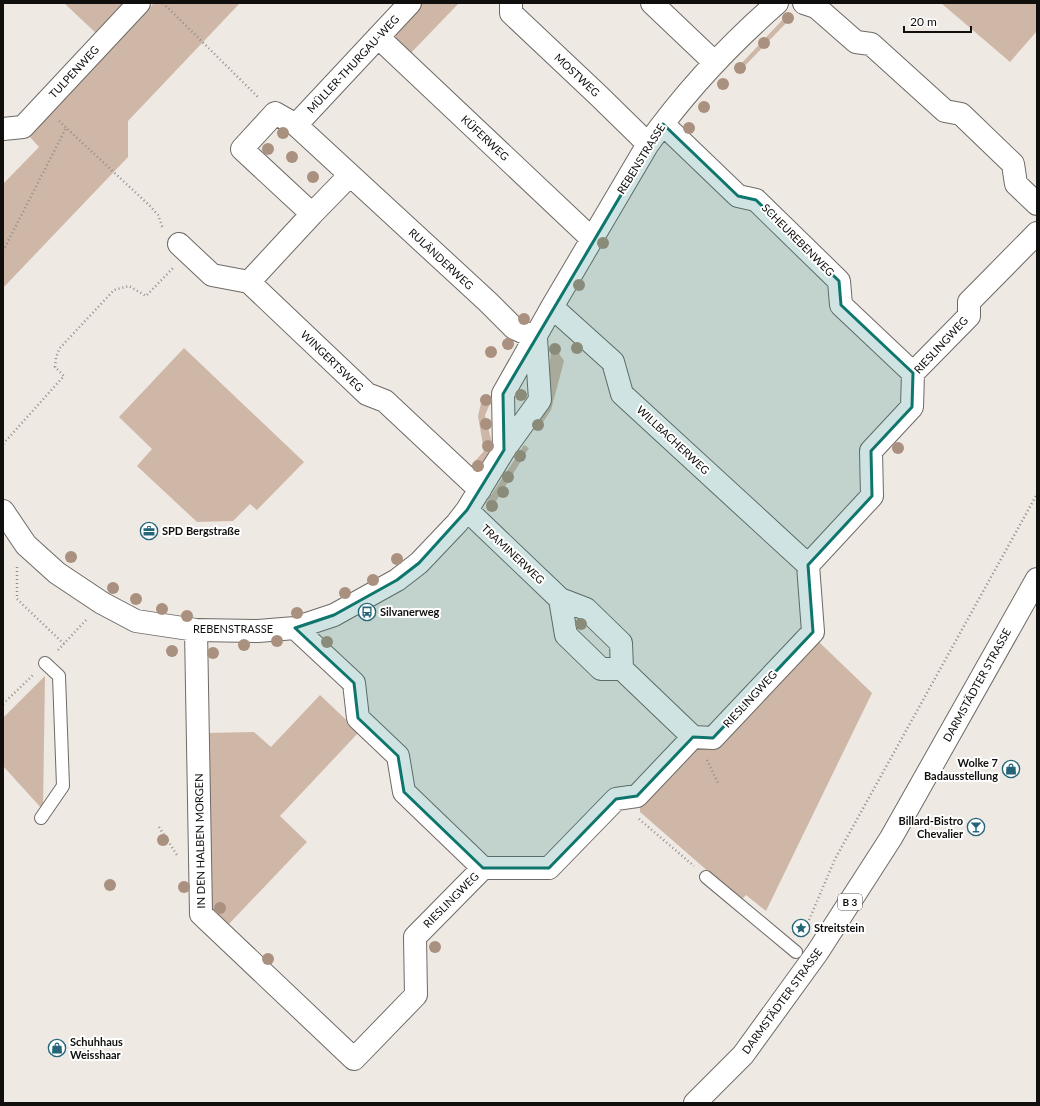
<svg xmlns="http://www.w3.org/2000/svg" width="1040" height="1106" viewBox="0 0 1040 1106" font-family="Lato,sans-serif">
  <rect width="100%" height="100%" fill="#efe9e4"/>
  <path fill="#cfb7a7" d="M64 3H128L98 35Z
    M154 3H240L128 121V157L3 288V184L39 147 28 135Z
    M417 3H459L409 55 396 46V26Z
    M941 3H1037V31L1010 62Z
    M788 14 791 18 739 72 736 69Z
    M552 343 564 361 551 410 543 422 534 430 547 389Z
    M184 348 304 462 257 510 250 504 233 521 197 522 137 466 152 449 119 417Z
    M483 395 492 399 485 415 495 455 478 478 469 468 484 451 478 416Z
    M524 445 529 448 490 511 486 503Z
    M818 641 872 693 766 911 746 895 741 900 640 812V807L695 749 716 748Z
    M45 676 43 810 3 766V718Z
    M320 695 359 732 280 816 307 842 227 926 209 909 205 733 254 732 271 747Z"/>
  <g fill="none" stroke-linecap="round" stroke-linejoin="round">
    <defs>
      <path id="lane" d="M41 818 63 786 59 676 45 663
        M706 877 796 952"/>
      <path id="street" d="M511 3V13L599 96 648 144
        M652 3 714 62
        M804 3 816 7 856 42 871 44 945 111 961 114 1013 164 1016 184 1037 204
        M378 37 592 239
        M663 124 738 196 756 200 839 281 841 305 913 373
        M296 125 410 3
        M3 129 23 127 139 3
        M350 175 312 214 242 149 275 113 296 125 488 302 514 328 536 338
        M179 244 212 275 249 282 367 394 385 401 480 490
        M249 282 312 214
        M552 307 613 362 622 394 808 565
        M504 450 503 394 552 307 648 144C685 92 729 45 777 3
        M467 510 560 599 586 609 621 643 622 669 693 737
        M3 511 26 545 57 573 102 603 136 621 196 630 258 631 295 628 334 615 397 580 419 563 457 523 467 510 504 450 540 400 536 338
        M560 599 566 635 601 669H622
        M295 628 354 683 358 718 398 756 404 792 483 868
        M196 630 201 914 354 1059 416 995 415 937 483 868H549L616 799 637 796 693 737 713 738 813 632 808 565 872 496 871 451 912 407 913 373 969 316V302L1037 233"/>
      <path id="primary" d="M695 1103 743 1055 817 953 891 838 1037 579"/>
    </defs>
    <use href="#lane" stroke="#6f6a66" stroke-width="14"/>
    <use href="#street" stroke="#6f6a66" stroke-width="24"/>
    <use href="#primary" stroke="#6f6a66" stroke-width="24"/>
    <path stroke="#928e8a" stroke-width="2.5" stroke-dasharray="1 3" stroke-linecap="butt" d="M163 3 259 98
      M59 121 150 206 158 215 162 226 164 228
      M3 251 66 128
      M3 444 64 376 55 367 56 358 59 349 114 290 129 286 146 296 173 268
      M17 567V599L64 644
      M58 650 87 619
      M3 704 33 675
      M707 760 718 783
      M639 819 694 866
      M159 827 177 855
      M809 920 835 859 1037 494"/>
    <use href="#lane" stroke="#fff" stroke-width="12"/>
    <use href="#street" stroke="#fff" stroke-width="22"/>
    <use href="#primary" stroke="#fff" stroke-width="22"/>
  </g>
  <g fill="#aa907e">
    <circle cx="788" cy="18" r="6"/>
    <circle cx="764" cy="43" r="6"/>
    <circle cx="740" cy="68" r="6"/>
    <circle cx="723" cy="84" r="6"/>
    <circle cx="704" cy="107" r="6"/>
    <circle cx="689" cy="128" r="6"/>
    <circle cx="283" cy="133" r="6"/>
    <circle cx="268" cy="149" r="6"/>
    <circle cx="292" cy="157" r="6"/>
    <circle cx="313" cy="177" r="6"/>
    <circle cx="603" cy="243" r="6"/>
    <circle cx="579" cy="285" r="6"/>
    <circle cx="524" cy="319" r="6"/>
    <circle cx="508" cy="344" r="6"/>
    <circle cx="577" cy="348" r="6"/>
    <circle cx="555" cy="349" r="6"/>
    <circle cx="491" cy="352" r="6"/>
    <circle cx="521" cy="395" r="6"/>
    <circle cx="486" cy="400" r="6"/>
    <circle cx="486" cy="424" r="6"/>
    <circle cx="538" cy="425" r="6"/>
    <circle cx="488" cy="446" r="6"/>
    <circle cx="898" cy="448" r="6"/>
    <circle cx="520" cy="456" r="6"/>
    <circle cx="478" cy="466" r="6"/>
    <circle cx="508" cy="477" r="6"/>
    <circle cx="503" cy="492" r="6"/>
    <circle cx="492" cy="506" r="6"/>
    <circle cx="71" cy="557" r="6"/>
    <circle cx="397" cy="559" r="6"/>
    <circle cx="373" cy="580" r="6"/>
    <circle cx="113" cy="588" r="6"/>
    <circle cx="345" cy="593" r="6"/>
    <circle cx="136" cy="599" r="6"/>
    <circle cx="162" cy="609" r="6"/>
    <circle cx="297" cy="613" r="6"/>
    <circle cx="187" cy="616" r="6"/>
    <circle cx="581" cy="624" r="6"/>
    <circle cx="277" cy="641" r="6"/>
    <circle cx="327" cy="642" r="6"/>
    <circle cx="244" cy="645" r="6"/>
    <circle cx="172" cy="651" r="6"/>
    <circle cx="213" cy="653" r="6"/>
    <circle cx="163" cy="840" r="6"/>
    <circle cx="110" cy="885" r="6"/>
    <circle cx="184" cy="887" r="6"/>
    <circle cx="220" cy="908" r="6"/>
    <circle cx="435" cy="947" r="6"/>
    <circle cx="268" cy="959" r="6"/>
  </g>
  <path fill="#0f766e" fill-opacity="0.2" stroke="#0f766e" stroke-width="3" stroke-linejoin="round" d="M663 124 738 196 756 200 839 281 841 305 913 373 912 407 871 451 872 496 808 565 813 632 713 738 693 737 637 796 616 799 549 868H483L404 792 398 756 358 718 354 683 295 628 334 615 397 580 419 563 467 510 504 450 503 394Z"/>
  <defs>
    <symbol id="office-ring" viewBox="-11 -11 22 22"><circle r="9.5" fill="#fff" stroke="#246579" stroke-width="1.5"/><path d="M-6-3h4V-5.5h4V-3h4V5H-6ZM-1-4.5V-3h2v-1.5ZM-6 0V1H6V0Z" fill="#246579"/></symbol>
    <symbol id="bus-ring" viewBox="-11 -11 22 22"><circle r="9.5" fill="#fff" stroke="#246579" stroke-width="1.5"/><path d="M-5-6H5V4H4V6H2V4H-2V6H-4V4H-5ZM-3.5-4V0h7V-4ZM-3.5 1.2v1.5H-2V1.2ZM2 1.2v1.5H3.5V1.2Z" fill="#246579"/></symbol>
    <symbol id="shop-ring" viewBox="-11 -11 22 22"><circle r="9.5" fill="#fff" stroke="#246579" stroke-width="1.5"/><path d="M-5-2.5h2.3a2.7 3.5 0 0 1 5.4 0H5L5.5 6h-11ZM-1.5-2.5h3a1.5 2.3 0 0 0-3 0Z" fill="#246579"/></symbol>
    <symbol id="bar-ring" viewBox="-11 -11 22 22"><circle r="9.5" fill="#fff" stroke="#246579" stroke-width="1.5"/><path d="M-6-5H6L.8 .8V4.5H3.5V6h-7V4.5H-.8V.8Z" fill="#246579"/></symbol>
    <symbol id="sight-ring" viewBox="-11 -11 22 22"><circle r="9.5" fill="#fff" stroke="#246579" stroke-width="1.5"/><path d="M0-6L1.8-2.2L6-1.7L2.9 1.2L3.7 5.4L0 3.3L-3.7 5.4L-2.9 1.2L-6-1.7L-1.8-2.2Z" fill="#246579"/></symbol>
  </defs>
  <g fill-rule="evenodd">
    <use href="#office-ring" x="139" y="521" width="20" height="20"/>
    <use href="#bus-ring" x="357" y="602" width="20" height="20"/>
    <use href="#shop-ring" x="1001" y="759" width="20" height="20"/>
    <use href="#bar-ring" x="966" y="817" width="20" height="20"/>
    <use href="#sight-ring" x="791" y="918" width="20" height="20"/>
    <use href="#shop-ring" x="47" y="1038" width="20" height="20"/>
  </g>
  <g text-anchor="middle" stroke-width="4" stroke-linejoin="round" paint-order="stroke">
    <rect fill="#fff" stroke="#585756" stroke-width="1" x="838" y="894" width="24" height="16" rx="3"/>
    <g font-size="10" font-weight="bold" fill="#110f0d">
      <text x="850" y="906">B 3</text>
    </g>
    <g font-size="11" fill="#110f0d" stroke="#fff">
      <text transform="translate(353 64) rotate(-47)" y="4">MÜLLER-THURGAU-WEG</text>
      <text transform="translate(74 72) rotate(-47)" y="4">TULPENWEG</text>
      <text transform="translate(577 75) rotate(43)" y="4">MOSTWEG</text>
      <text transform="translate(485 138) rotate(43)" y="4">KÜFERWEG</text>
      <text transform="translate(641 159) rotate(-58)" y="4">REBENSTRASSE</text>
      <text transform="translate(798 240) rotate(45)" y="4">SCHEUREBENWEG</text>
      <text transform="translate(441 259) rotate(43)" y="4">RULÄNDERWEG</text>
      <text transform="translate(941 345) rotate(-47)" y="4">RIESLINGWEG</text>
      <text transform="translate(332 361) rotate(44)" y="4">WINGERTSWEG</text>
      <text transform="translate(673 440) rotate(43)" y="4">WILLBACHERWEG</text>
      <text transform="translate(513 554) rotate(43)" y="4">TRAMINERWEG</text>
      <text x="233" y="633">REBENSTRASSE</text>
      <text transform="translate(977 685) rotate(-61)" y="4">DARMSTÄDTER STRASSE</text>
      <text transform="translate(750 699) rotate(-47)" y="4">RIESLINGWEG</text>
      <text transform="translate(200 841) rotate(-91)" y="4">IN DEN HALBEN MORGEN</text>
      <text transform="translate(451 900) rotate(-45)" y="4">RIESLINGWEG</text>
      <text transform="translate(782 1001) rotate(-54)" y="4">DARMSTÄDTER STRASSE</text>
    </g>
    <g font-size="11" font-weight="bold" fill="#110f0d" stroke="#fff" text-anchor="start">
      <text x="162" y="535">SPD Bergstraße</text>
      <text x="380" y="616">Silvanerweg</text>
      <text x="998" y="767" text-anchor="end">Wolke 7<tspan x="998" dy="13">Badausstellung</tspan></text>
      <text x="963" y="825" text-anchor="end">Billard-Bistro<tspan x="963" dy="13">Chevalier</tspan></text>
      <text x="814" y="932">Streitstein</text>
      <text x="70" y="1046">Schuhhaus<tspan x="70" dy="13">Weisshaar</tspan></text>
    </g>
  </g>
  <rect width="1040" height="1106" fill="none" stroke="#110f0d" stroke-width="8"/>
  <path d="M904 26v6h67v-6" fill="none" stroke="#110f0d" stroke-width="2"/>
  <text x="910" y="26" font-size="12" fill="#110f0d" stroke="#ffffff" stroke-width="3" paint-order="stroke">20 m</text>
</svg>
